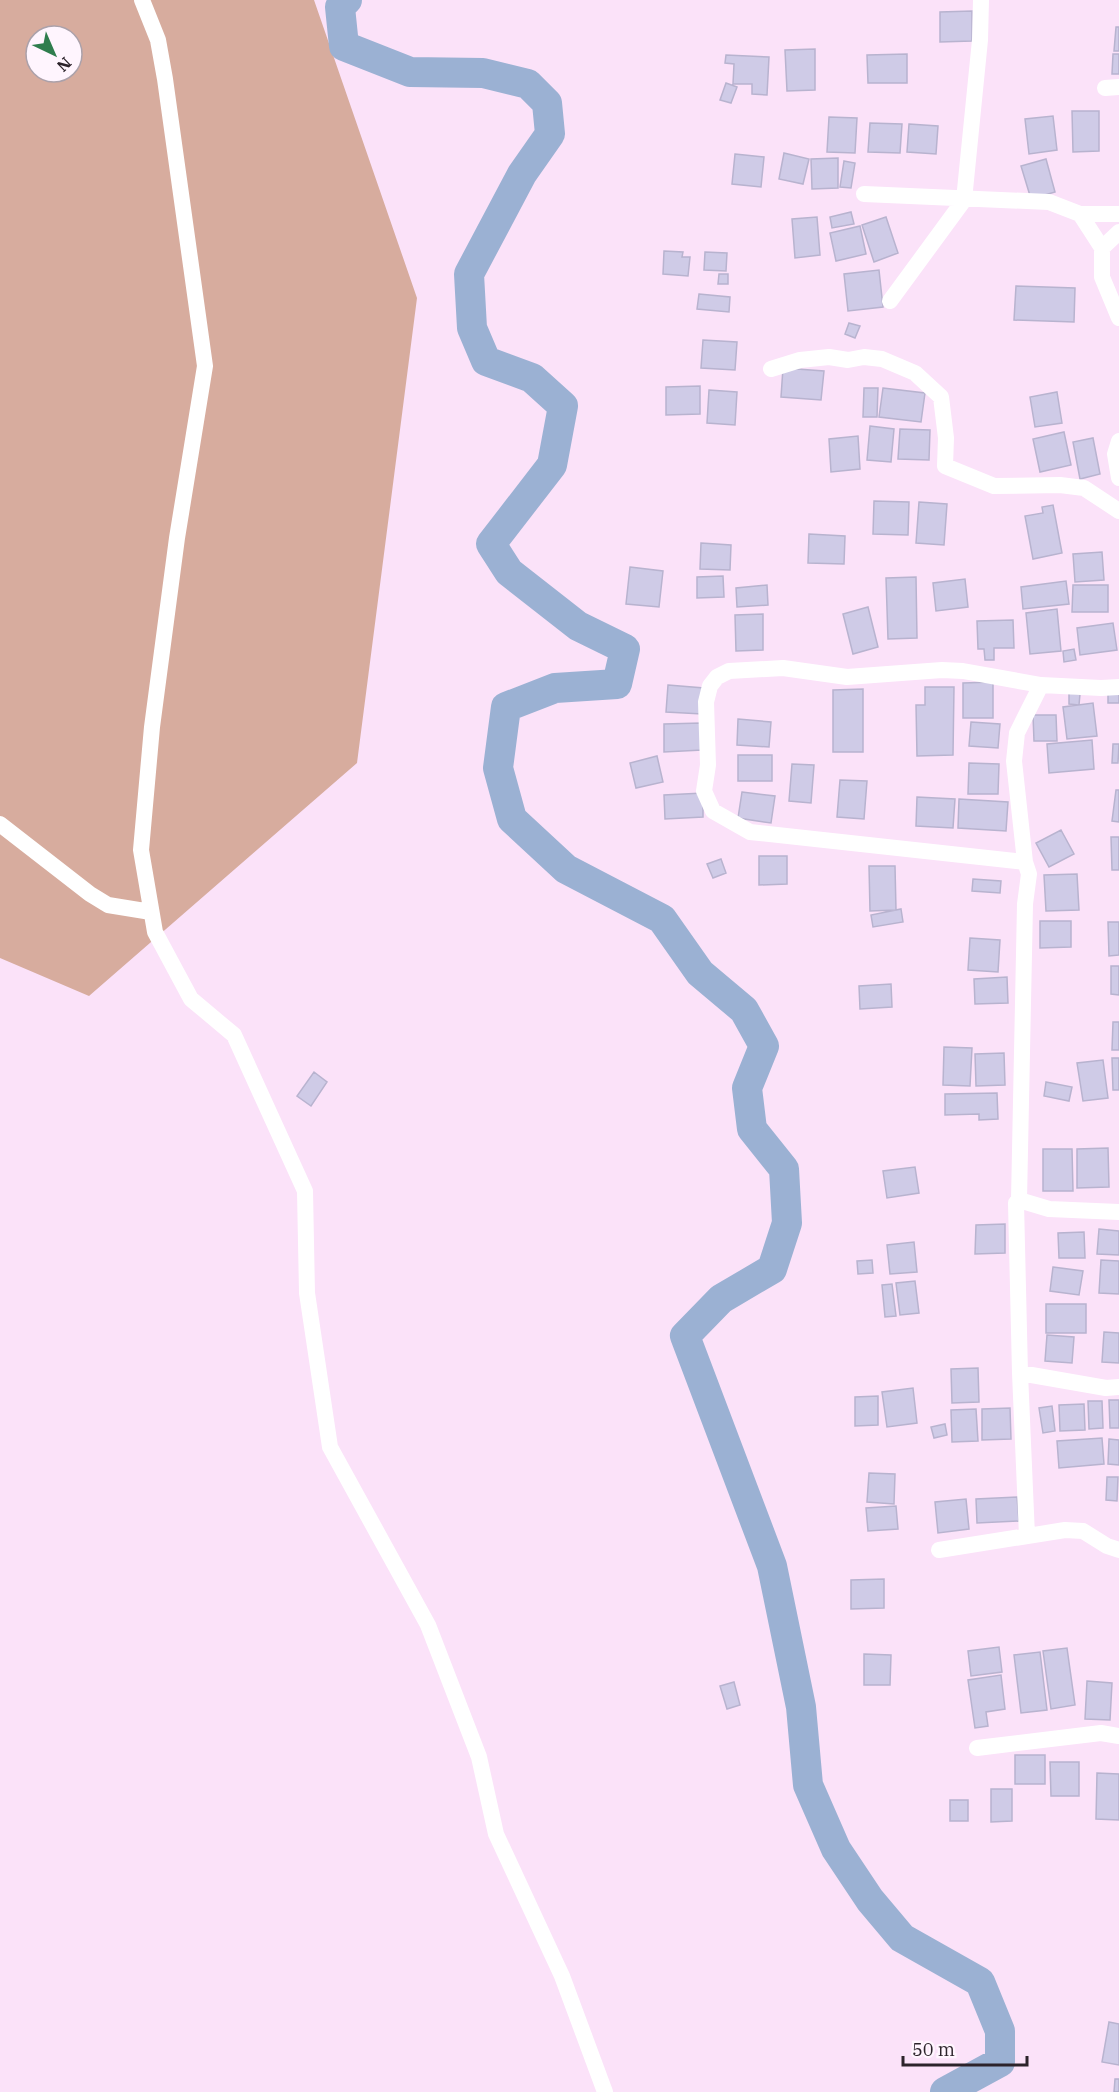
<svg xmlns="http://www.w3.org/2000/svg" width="1119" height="2092" viewBox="0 0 1119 2092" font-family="'IBM Plex Serif',serif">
  <rect width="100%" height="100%" fill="#fbe2f9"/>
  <path fill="#d7ac9e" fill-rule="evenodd" d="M0 0H314L417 298 357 763 89 996 0 958ZM36 36H72V72H36Z"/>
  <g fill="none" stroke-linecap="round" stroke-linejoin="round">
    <path stroke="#9bb1d3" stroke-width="30" d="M347 0 340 7 344 46 410 72 483 73 528 84 547 103 550 134 522 174 469 274 472 328 486 361 532 378 563 406 552 465 491 544 509 572 578 626 625 649 617 684 555 688 506 707 498 768 512 819 566 869 662 919 700 973 744 1010 764 1046 747 1088 752 1129 784 1169 787 1223 772 1269 721 1299 685 1336 772 1566 801 1707 808 1785 836 1849 870 1900 902 1938 980 1982 1000 2031V2062L945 2092"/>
  </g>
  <path fill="#cfcbe7" stroke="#b8b3cf" stroke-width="1.5" d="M972 11V41L940 42V12Z
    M1116 27H1119V51H1114Z
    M815 49V90L787 91 785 50Z
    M907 54V83H868L867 55Z
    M1113 54H1119V74H1112Z
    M726 55 769 57 767 95 752 94V84H733L734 64 725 63Z
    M726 83 737 87 731 103 720 100Z
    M1072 111H1099V151L1073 152Z
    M1053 116 1057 150 1029 154 1025 119Z
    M829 117 857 118 855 153 827 152Z
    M870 123 902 124 900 153 868 152Z
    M909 124 938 126 936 154 907 152Z
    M784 153 809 159 803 184 779 179Z
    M735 154 764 157 761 187 732 184Z
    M838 158V188L812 189 811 159Z
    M1046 159 1055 192 1031 199 1021 166Z
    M844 161 855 163 851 188 840 187Z
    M851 212 854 224 832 228 830 217Z
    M817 217 820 255 795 258 792 219Z
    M886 217 898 253 874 262 862 225Z
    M860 226 866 254 836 261 830 233Z
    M664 251 683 252 682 257H690L688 276 663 274Z
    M705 252 727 253 726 271 704 270Z
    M879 270 883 307 848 311 844 274Z
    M719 274H728V284H718Z
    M1016 286 1075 288 1074 322 1014 320Z
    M699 294 730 297 729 312 697 309Z
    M849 323 860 326 855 338 845 334Z
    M703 340 737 342 735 370 701 368Z
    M783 368 824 371 821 400 781 397Z
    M700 386V414L666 415V387Z
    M864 388H878L877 417H863Z
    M883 388 925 393 921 422 879 417Z
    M709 390 737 392 735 425 707 423Z
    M1057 392 1062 423 1035 427 1030 397Z
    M870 426 894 429 891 462 867 460Z
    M900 429 930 430 929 460 898 459Z
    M1064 432 1071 465 1040 472 1033 439Z
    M858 436 860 469 831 472 829 439Z
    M1093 438 1100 474 1080 479 1073 442Z
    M874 501 909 502 908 535 873 534Z
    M919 502 947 504 944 545 916 543Z
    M1053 505 1062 553 1033 559 1025 516 1043 513 1042 507Z
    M809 534 845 536 844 564 808 563Z
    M701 543 731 545 730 570 700 569Z
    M1102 552 1104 580 1075 582 1073 554Z
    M630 567 663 571 659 607 626 604Z
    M723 576 724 597 697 598V577Z
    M916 577 917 638 888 639 886 578Z
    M965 579 968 607 936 611 933 583Z
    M1066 581 1069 604 1023 609 1021 587Z
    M767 585 768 605 737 607 736 588Z
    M1073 585H1108V612H1072Z
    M868 607 878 647 853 654 843 614Z
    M1057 609 1061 651 1030 654 1026 613Z
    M763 614V650L736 651 735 615Z
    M1013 620 1014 648H994V660H985L984 649H978L977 621Z
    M1113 623 1117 650 1080 655 1077 628Z
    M1074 649 1076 660 1064 662 1063 651Z
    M993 682V718H963V683Z
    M668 685 704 688 702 714 666 712Z
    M925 687H954L953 755 917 756 916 705H925Z
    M863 689V752H833V690Z
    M1108 689H1119V703H1108Z
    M1069 693 1080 694 1079 705 1069 704Z
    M1093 703 1097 736 1067 739 1063 707Z
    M1033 715H1056L1057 741H1034Z
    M738 719 771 722 769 747 737 745Z
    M971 722 1000 724 998 748 969 746Z
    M701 723 702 750 664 752V724Z
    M1092 740 1094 769 1049 773 1047 744Z
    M1113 744H1119L1118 763H1112Z
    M738 755H772V781H738Z
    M657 756 663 782 636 788 630 763Z
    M969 763 999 764 998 794H968Z
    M792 764 814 765 811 803 789 801Z
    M840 780 867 781 864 819 837 817Z
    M1116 790H1119V822L1112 821Z
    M742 792 775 796 771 823 738 818Z
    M703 793V817L665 819 664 795Z
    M917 797 955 799 953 828 916 826Z
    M959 799 1008 802 1006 831 958 828Z
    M1061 830 1074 854 1049 867 1036 843Z
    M1111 837H1119V870H1112Z
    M759 856H787V884L759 885Z
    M721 859 726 873 713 878 707 864Z
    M869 866H895L896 910 870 911Z
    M1077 874 1079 910 1046 911 1044 875Z
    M973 879 1001 881 1000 893 972 891Z
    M901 909 903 922 873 927 871 915Z
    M1040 921H1071V947L1040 948Z
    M1108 922H1119V955L1109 956Z
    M970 938 1000 940 998 972 968 970Z
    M1111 966H1119V995L1111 994Z
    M1007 977 1008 1003 975 1004 974 979Z
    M891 984 892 1007 860 1009 859 986Z
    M1113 1022H1119V1050H1112Z
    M944 1047 972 1048 970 1086 943 1085Z
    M1004 1053 1005 1085 976 1086 975 1054Z
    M1112 1058H1119V1090H1113Z
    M1103 1060 1108 1098 1083 1101 1077 1063Z
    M314 1072 327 1082 311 1106 297 1096Z
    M1046 1082 1072 1087 1069 1101 1044 1096Z
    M997 1093 998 1119 979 1120V1114L945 1115V1094Z
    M1108 1148 1109 1187 1077 1188V1149Z
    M1043 1149H1072L1073 1191H1043Z
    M915 1167 919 1193 887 1198 883 1171Z
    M1005 1224V1253L975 1254 976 1225Z
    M1099 1229 1119 1231V1255L1097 1254Z
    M1084 1232 1085 1258H1059L1058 1233Z
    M914 1242 917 1272 890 1274 887 1245Z
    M872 1260 873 1273 858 1274 857 1261Z
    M1101 1260 1119 1261V1294L1099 1293Z
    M1053 1267 1083 1271 1079 1295 1050 1291Z
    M915 1281 919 1313 900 1315 896 1283Z
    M892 1284 896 1316 885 1317 882 1285Z
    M1046 1304H1086V1333H1046Z
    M1104 1332 1119 1333V1363L1102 1362Z
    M1047 1335 1074 1337 1072 1363 1045 1361Z
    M978 1368 979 1402 952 1403 951 1369Z
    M913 1388 917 1423 887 1427 882 1392Z
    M878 1396V1425L855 1426V1397Z
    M1109 1400H1119V1428H1110Z
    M1088 1401H1102L1103 1428 1089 1429Z
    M1084 1404 1085 1430 1060 1431 1059 1405Z
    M1052 1406 1055 1431 1043 1433 1039 1408Z
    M1010 1408 1011 1439 982 1440V1409Z
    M976 1409 978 1441 952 1442 951 1410Z
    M945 1424 947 1435 934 1438 931 1427Z
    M1102 1438 1104 1464 1059 1468 1057 1441Z
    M1109 1439 1119 1440V1465L1108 1464Z
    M869 1473 895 1474 894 1504 867 1502Z
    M1107 1477H1118L1117 1501 1106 1500Z
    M1017 1497 1019 1521 977 1523 976 1499Z
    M966 1499 969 1529 938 1533 935 1502Z
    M896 1506 898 1529 868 1531 866 1508Z
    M884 1579V1608L851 1609V1580Z
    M999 1647 1002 1672 971 1676 968 1651Z
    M1067 1648 1075 1705 1051 1709 1043 1651Z
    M1040 1652 1047 1710 1021 1713 1014 1655Z
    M864 1654 891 1655 890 1685H864Z
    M1001 1675 1005 1709 986 1712 988 1726 975 1728 968 1680Z
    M1087 1681 1112 1683 1110 1720 1085 1719Z
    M734 1682 740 1705 727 1709 720 1686Z
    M1015 1755H1045V1784H1015Z
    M1050 1762H1079V1796H1051Z
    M1097 1773 1119 1774V1820L1096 1819Z
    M991 1789H1012V1821L991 1822Z
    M950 1800H968V1821H950Z
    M1109 2022 1119 2024V2065L1102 2062Z
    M1115 2079H1119V2092H1114Z"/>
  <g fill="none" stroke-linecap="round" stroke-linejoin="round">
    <path stroke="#fff" stroke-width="16" d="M142 0 158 40 165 79 205 366 177 538 152 727 141 850 155 932 191 999 234 1035 305 1191 307 1293 330 1447 428 1625 479 1757 496 1834 562 1976 605 2092
      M1105 88 1119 87
      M864 194 1049 202 1080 214H1119
      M1080 214 1102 248
      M1119 232 1102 248V277L1119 318
      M890 301 964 200 980 40 981 0
      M771 369 800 360 829 357 848 360 864 357 882 359 915 373 941 397 946 438 945 466 994 486 1060 485 1084 488 1119 511
      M1119 441 1115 454 1119 478
      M0 824 90 894 108 905 151 912
      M1025 862 750 832 713 811 704 791 708 765 706 702 710 686 717 677 729 671 783 668 847 677 942 670 963 671 1041 685 1101 688 1119 687
      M1019 1200 1049 1209 1119 1212
      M1020 1373 1106 1388 1119 1387
      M1027 1536 1020 1373 1016 1203 1019 1200 1025 904 1029 874 1025 862 1014 761 1017 733 1041 685
      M939 1550 1065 1530 1083 1531 1107 1546 1119 1550
      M977 1748 1101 1733 1119 1736"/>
  </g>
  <g transform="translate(54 54) rotate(136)"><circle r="28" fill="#fff5fe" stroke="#aba1aa" stroke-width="1.5"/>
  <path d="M0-4.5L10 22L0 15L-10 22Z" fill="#2f7d4d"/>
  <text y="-9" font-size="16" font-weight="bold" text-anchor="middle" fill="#2c232b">N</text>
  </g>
  <path d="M903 2056v9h124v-9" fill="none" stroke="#2c232b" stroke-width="3"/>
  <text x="912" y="2056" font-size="18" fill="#2c232b" stroke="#fff5fe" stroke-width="4.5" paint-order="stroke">50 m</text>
</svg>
